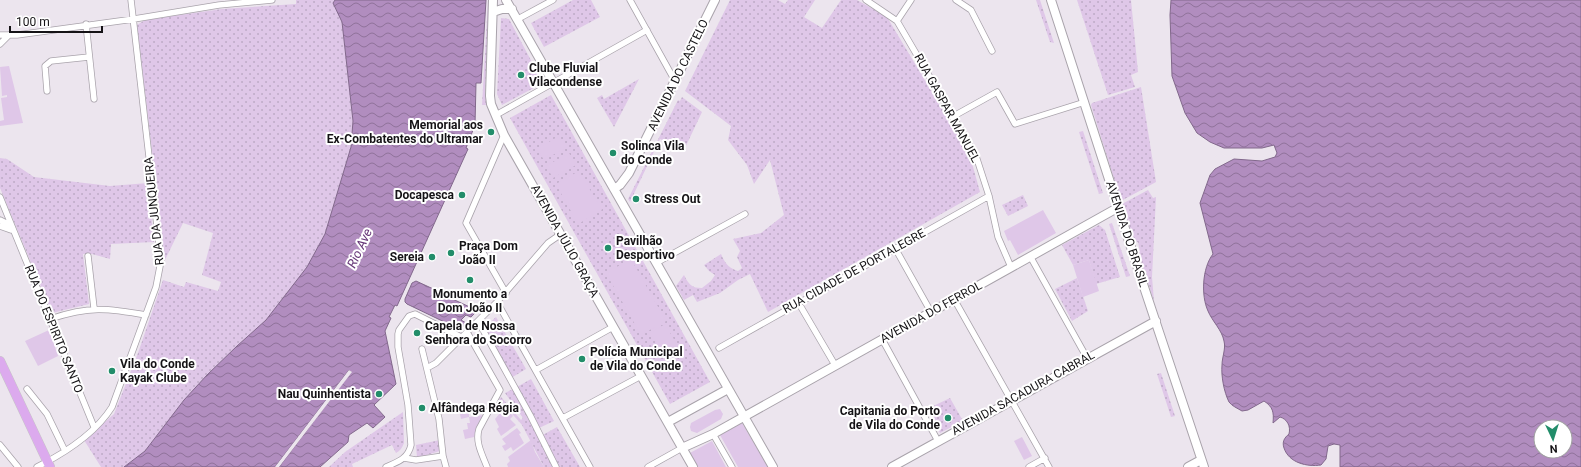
<svg xmlns="http://www.w3.org/2000/svg" width="1581" height="467" viewBox="0 0 1581 467" font-family="Roboto,sans-serif">
  <defs>
    <pattern id="grass-dots" width="8" height="8" patternUnits="userSpaceOnUse"><rect width="8" height="8" fill="#dfc7e8"/><path d="M2 2h.1M6 6h.1" fill="none" stroke="#beaac6" stroke-width="1.8" stroke-linecap="round"/></pattern>
    <pattern id="water-waves" width="16" height="10" patternUnits="userSpaceOnUse"><rect width="16" height="10" fill="#b18dbf"/><path d="M0 5q4-4 8 0t8 0" fill="none" stroke="#8f729a"/></pattern>
  </defs>
  <rect width="100%" height="100%" fill="#ece5ee"/>
  <path fill="url(#grass-dots)" d="M296 0H335L333 3 342 22 353 121 351 147 325 234 307 267 266 320 237 346 207 375 184 400 145 451 124 467H101L84 440 114 414 138 353 163 280 184 287 186 282 218 291 221 282 202 275 213 233 183 223 165 260 137 25 145 20 222 9 296 4Z
    M488 0H490L485 93 487 105H482Z
    M573 0H591L600 17 544 47 531 23Z
    M730 0H778L785 4 788 0H815L804 17 822 28 841 0H857L887 17 970 156 980 192 768 312 750 274 738 280 720 293 697 302 693 295 684 300 676 286 684 275C689 285 692 288 702 288L711 281 715 275 709 271 704 265 721 254C725 263 728 268 738 271L742 268 737 257 740 251 733 239 761 233 784 215 770 160 754 184 747 165 728 140 731 126 685 91Z
    M1036 0H1040L1054 43 1050 42Z
    M1077 0H1131L1138 72 1131 75 1135 87 1108 95Z
    M501 18 509 19 543 83 502 105 497 94Z
    M639 79 614 127 597 98 602 95 604 99Z
    M1141 87 1156 182 1121 201 1091 105 1092 103Z
    M551 95 710 382 670 404 510 118Z
    M682 97 702 112 684 150 660 139 630 202 628 199 678 100 680 101Z
    M1083 131 1103 193 1099 194 1079 132Z
    M0 158 7 159 34 177 110 186 148 183 154 242 111 244 110 259 92 254H83L89 304 52 313 0 188Z
    M1148 190 1153 198 1156 197 1152 277 1154 301 1138 252H1140L1138 242 1135 243 1122 204Z
    M1023 195 1028 206 1008 216 1002 205Z
    M1112 223 1130 276 1126 277 1109 224Z
    M1099 225 1105 230 1120 277 1096 284 1089 260 1073 265 1062 245Z
    M1077 278 1088 311 1072 321 1055 289Z
    M496 317 526 369 511 378 484 328Z
    M1161 373 1175 416 1171 417 1157 374Z
    M531 379 554 421 539 428 517 387Z
    M513 389 525 409 553 467H544L522 425 499 399 501 397 521 420 523 418 505 393Z
    M950 398 963 421 940 433 927 409Z
    M403 412 404 443C402 448 400 451 396 453L392 445 352 464 353 467H329L345 452Z
    M557 427 580 467H559L541 436Z
    M440 440V451L417 458 416 445Z"/>
  <path fill="#dfc7e8" d="M9 66 23 123 0 126V121L4 120 1 98 7 97V95L2 96 0 67Z
    M559 136 565 148 544 160 537 149Z
    M569 153 576 165 553 178 546 166Z
    M579 171 602 210 578 224 556 184Z
    M1043 210 1056 233 1018 255 1010 240 1008 241 1004 231Z
    M631 259 666 321 641 335 606 273Z
    M1089 260 1099 291 1083 297 1073 265Z
    M665 324 683 355 668 364 650 333Z
    M49 330 58 356 38 366 25 341Z
    M505 407 513 416 510 419 516 425 501 436 497 429 499 427 495 419Z
    M720 409 723 414 721 419 697 433 691 431 690 427 691 423 715 410Z
    M469 412V417L484 415 476 429 474 437 465 439 463 430 468 429 467 423H470L469 417 461 419 460 414Z
    M742 423 768 467H738L720 435Z
    M517 428 521 433 519 434 524 443 513 451 511 447 505 451 502 446 506 444 502 439Z
    M1022 437 1032 456 1024 460 1014 441Z
    M531 440 535 452 544 467H508L507 464 510 461 508 457Z
    M712 441 726 467H695L688 454Z"/>
  <path fill="url(#water-waves)" stroke="#82688c" fill-rule="evenodd" d="M335 0H486L481 83H476L475 125 466 148 468 149 397 306 395 305 389 317 391 318 385 331 396 384 374 405 385 417 373 428 367 423 349 435 348 442 320 467H279L351 372 349 370 275 467H124L145 451 184 400 207 375 237 346 266 320 307 267 325 234 351 147 353 121 342 22 333 3Z
    M1171 0H1581V467H1340V445L1334 444 1328 446 1326 459 1321 465C1307 467 1289 463 1284 448 1282 442 1284 438 1289 434 1291 426 1287 419 1280 417L1273 423C1274 412 1273 407 1264 401L1248 410 1242 411C1237 408 1232 406 1229 402 1224 392 1221 376 1222 365 1222 357 1226 349 1224 341 1222 330 1212 321 1208 311 1201 296 1202 268 1213 254L1200 203 1210 175 1215 169 1234 159 1262 161 1275 157 1277 153 1274 145 1262 148H1224L1210 142 1197 133 1185 113 1172 76 1170 15ZM1541 427H1565V451H1541Z
    M416 281 442 293V295L446 296 474 309 475 313 471 317 466 315 461 320 466 323 462 328 459 329 407 304 405 302V299L412 283Z"/>
  <path fill="#ece5ee" d="M349 370 352 372 279 467H275Z"/>
  <g fill="none" stroke-linecap="round" stroke-linejoin="round">
    <defs>
      <path id="street" d="M630 0 675 81
        M866 0 897 21 976 156 989 196 998 237 1011 267
        M956 0 971 10 992 51
        M518 19 553 0
        M897 21 911 0
        M86 24 94 99
        M0 35H17L134 19 219 5 272 0
        M0 44 9 35
        M47 91 45 66 51 61 89 57
        M496 115 647 30
        M952 117 997 92 1015 124 1085 102
        M504 135 466 223 506 293
        M0 197 94 427
        M0 220 6 223 11 229
        M0 226 11 230
        M895 248 931 312
        M88 256 94 308
        M1030 256 1087 358
        M656 263 745 214
        M954 299 1049 467
        M497 302 590 467
        M798 302 835 365
        M50 319C89 306 107 308 146 315
        M478 321 530 415 556 467
        M467 332 500 390 479 429C475 442 482 454 487 467
        M882 339 938 441
        M719 348 989 196
        M422 349 439 419 443 456 446 467
        M427 368 436 363 497 302 548 243 561 234
        M536 370 613 327
        M27 389 47 414 65 451
        M563 418 641 376
        M713 434 732 467
        M0 445 18 467
        M404 458 416 460 443 456
        M37 467C65 453 95 434 112 407L156 287 161 261 131 0
        M386 467C397 462 408 459 411 445L408 405 398 347V334L399 330 409 316 415 314 461 337
        M648 467 682 448
        M1029 467 1045 458"/>
      <path id="secondary" d="M493 0 490 96 491 104 504 135 693 467
        M506 0 773 467
        M1051 0 1140 275 1204 467
        M493 12 502 9H512
        M614 189 620 185 629 173 715 0
        M668 422 728 389
        M682 448 713 434 1119 207
        M892 467 1156 321
        M1188 467 1201 460"/>
      <path id="primary" d="M0 361 50 467"/>
    </defs>
    <use href="#street" stroke="#a9a3ab" stroke-width="7"/>
    <use href="#secondary" stroke="#a9a3ab" stroke-width="10"/>
    <use href="#primary" stroke="#c7c6c7" stroke-width="10"/>
    <use href="#street" stroke="#fff" stroke-width="5.5"/>
    <use href="#secondary" stroke="#fff" stroke-width="8"/>
    <use href="#primary" stroke="#dcaaee" stroke-width="9"/>
  </g>
  <g fill="#228d6a" stroke="#fff" stroke-width="1.5">
    <circle cx="521" cy="75" r="4"/>
    <circle cx="491" cy="132" r="4"/>
    <circle cx="613" cy="153" r="4"/>
    <circle cx="462" cy="195" r="4"/>
    <circle cx="636" cy="199" r="4"/>
    <circle cx="608" cy="248" r="4"/>
    <circle cx="451" cy="253" r="4"/>
    <circle cx="432" cy="257" r="4"/>
    <circle cx="470" cy="280" r="4"/>
    <circle cx="417" cy="333" r="4"/>
    <circle cx="582" cy="359" r="4"/>
    <circle cx="112" cy="371" r="4"/>
    <circle cx="379" cy="394" r="4"/>
    <circle cx="422" cy="408" r="4"/>
    <circle cx="948" cy="418" r="4"/>
  </g>
  <g text-anchor="middle" stroke-width="4" stroke-linejoin="round" paint-order="stroke">
    <g font-size="12" font-weight="bold" fill="#151316" stroke="#fff" text-anchor="start">
      <text x="529" y="72">Clube Fluvial<tspan x="529" dy="14">Vilacondense</tspan></text>
      <text x="483" y="129" text-anchor="end">Memorial aos<tspan x="483" dy="14">Ex-Combatentes do Ultramar</tspan></text>
      <text x="621" y="150">Solinca Vila<tspan x="621" dy="14">do Conde</tspan></text>
      <text x="454" y="199" text-anchor="end">Docapesca</text>
      <text x="644" y="203">Stress Out</text>
      <text x="616" y="245">Pavilhão<tspan x="616" dy="14">Desportivo</tspan></text>
      <text x="459" y="250">Praça Dom<tspan x="459" dy="14">João II</tspan></text>
      <text x="424" y="261" text-anchor="end">Sereia</text>
      <text x="470" y="298" text-anchor="middle">Monumento a<tspan x="470" dy="14">Dom João II</tspan></text>
      <text x="425" y="330">Capela de Nossa<tspan x="425" dy="14">Senhora do Socorro</tspan></text>
      <text x="590" y="356">Polícia Municipal<tspan x="590" dy="14">de Vila do Conde</tspan></text>
      <text x="120" y="368">Vila do Conde<tspan x="120" dy="14">Kayak Clube</tspan></text>
      <text x="371" y="398" text-anchor="end">Nau Quinhentista</text>
      <text x="430" y="412">Alfândega Régia</text>
      <text x="940" y="415" text-anchor="end">Capitania do Porto<tspan x="940" dy="14">de Vila do Conde</tspan></text>
    </g>
    <g font-size="12" fill="#151316" stroke="#fff">
      <text transform="translate(678 75) rotate(-64)" y="4">AVENIDA DO CASTELO</text>
      <text transform="translate(947 108) rotate(61)" y="4">RUA GASPAR MANUEL</text>
      <text transform="translate(154 211) rotate(-96)" y="4">RUA DA JUNQUEIRA</text>
      <text transform="translate(1127 234) rotate(72)" y="4">AVENIDA DO BRASIL</text>
      <text transform="translate(565 241) rotate(61)" y="4">AVENIDA JÚLIO GRAÇA</text>
      <text transform="translate(854 271) rotate(-29)" y="4">RUA CIDADE DE PORTALEGRE</text>
      <text transform="translate(931 312) rotate(-29)" y="4">AVENIDA DO FERROL</text>
      <text transform="translate(54 329) rotate(68)" y="4">RUA DO ESPIRITO SANTO</text>
      <text transform="translate(1023 393) rotate(-29)" y="4">AVENIDA SACADURA CABRAL</text>
    </g>
    <g font-size="13" font-style="italic" fill="#673878" stroke="#fff">
      <text transform="translate(359 248) rotate(-65)" y="5">Rio Ave</text>
    </g>
  </g>
  <g transform="translate(1553 439) rotate(176)"><circle r="19" fill="#ffffff" stroke="#a1a1a2"/>
  <path d="M0-3L7 15L0 10L-7 15Z" fill="#228d6a"/>
  <text y="-6" font-size="11" font-weight="bold" text-anchor="middle" fill="#151316">N</text>
  </g>
  <path d="M10 26v6h92v-6" fill="none" stroke="#151316" stroke-width="2"/>
  <text x="16" y="26" font-size="12" fill="#151316" stroke="#ffffff" stroke-width="3" paint-order="stroke">100 m</text>
</svg>
